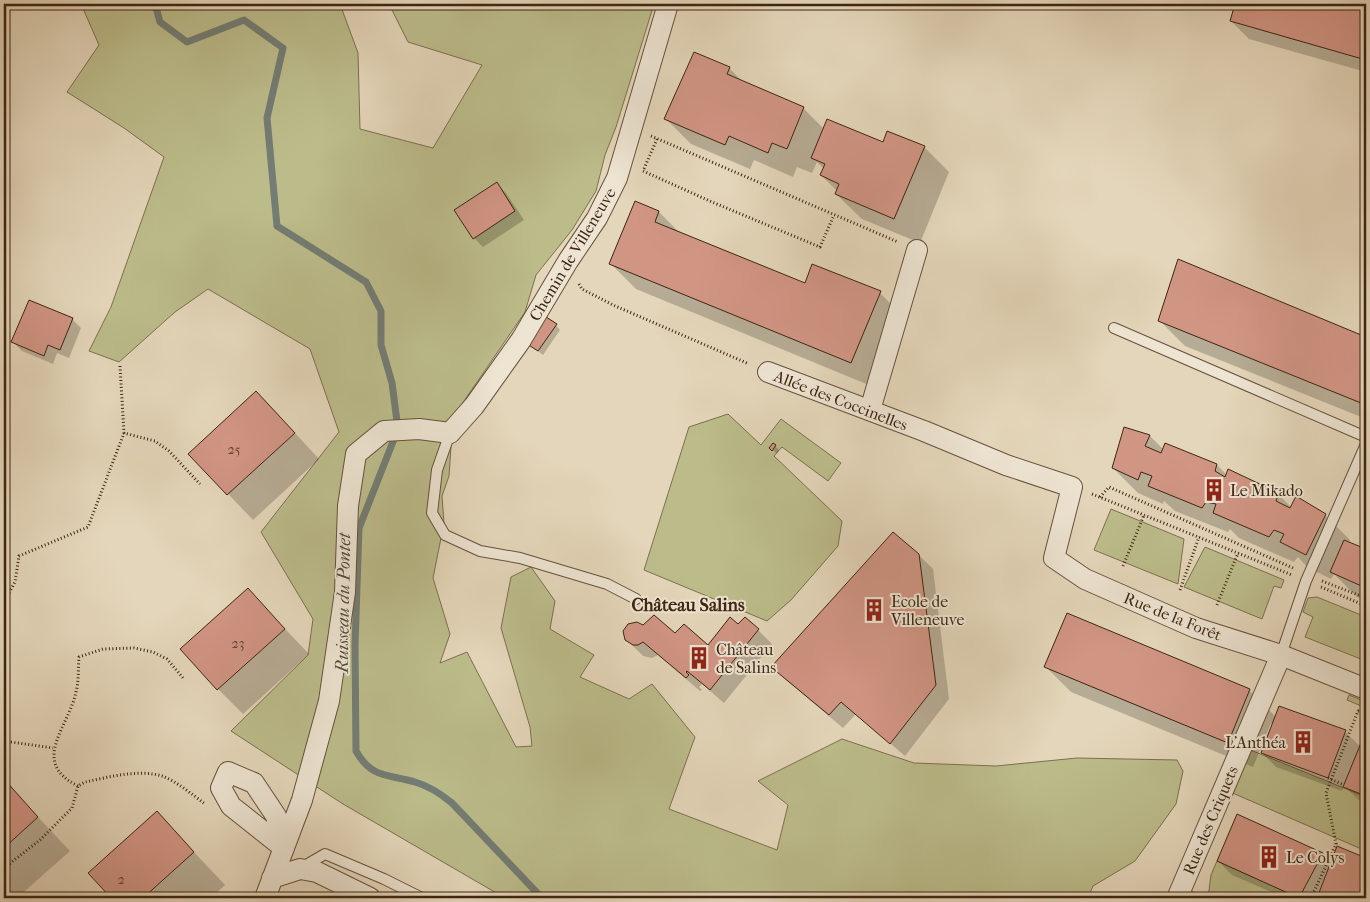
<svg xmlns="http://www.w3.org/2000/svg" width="1370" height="902" viewBox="0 0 1370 902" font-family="'IM FELL French Canon',serif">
  <rect width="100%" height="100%" fill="#e4d6ba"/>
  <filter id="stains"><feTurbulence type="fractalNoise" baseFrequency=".004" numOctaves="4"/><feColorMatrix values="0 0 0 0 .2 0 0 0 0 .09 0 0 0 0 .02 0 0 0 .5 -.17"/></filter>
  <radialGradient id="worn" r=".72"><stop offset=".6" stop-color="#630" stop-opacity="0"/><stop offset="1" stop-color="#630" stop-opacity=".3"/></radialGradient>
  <path fill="#bcbc8b" stroke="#7c704e" d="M81 4H340L358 53 360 129 433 148 482 65 408 42 389 4H654L616 127 605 155 596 191 572 230 536 275 525 312 453 417 449 476 442 496 444 523 433 578 450 634 440 663 467 652 516 747 532 746 530 727 501 628 511 577 531 567 555 601 550 629 594 655 580 677 629 699 652 684 695 737 669 809 777 850 788 805 758 781 842 739 914 763 996 766 1077 758 1177 760 1183 771 1176 804 1135 861 1093 886 1088 898H505L343 804 231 731 308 655 313 619 261 532 339 432 310 349 208 289 175 312 119 362 89 351 111 307 164 157 124 128 67 92 99 45Z
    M728 414 761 445 781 419 841 463 828 481 782 447 774 456 842 521 838 546 791 600 767 621 644 570 689 427Z
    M1111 509 1184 539 1178 584 1094 550Z
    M1205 547 1284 580 1281 588 1274 586 1262 619 1184 587Z
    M1317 597 1366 617V661L1305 637 1313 617 1303 612 1308 598Z
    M1349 695 1366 702V708L1347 700Z
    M1248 749 1366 797V851L1228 791Z
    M1217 861 1296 896 1295 898H1208L1211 875Z"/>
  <path fill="#0003" d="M1236 4H1366V72L1249 39 1231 21Z
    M729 68 744 83 803 108 824 129 884 144 924 147 949 172 920 243 862 219 836 194 837 191 821 175 824 169 817 162 812 173 797 167 793 177 754 160 750 169 691 144 666 119Z
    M497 184 506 193 524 220 483 247 474 238Z
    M659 212 681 234 805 285 880 293 905 318 876 388 636 289 611 264Z
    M1179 260 1366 338V419L1185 346 1160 321Z
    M72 319 81 328 69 358 57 353 53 364 22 351 13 342Z
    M556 325 560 330 543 355 526 342Z
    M281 418 319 459 253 520 190 454Z
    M1125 429 1150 436 1164 450 1217 465 1227 475 1278 494 1292 508 1325 515 1350 540 1349 543 1366 551V601L1357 597 1334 574 1331 579 1307 567 1298 557 1294 562 1239 538 1230 529 1228 532 1175 511 1164 501 1163 504 1138 493 1113 468Z
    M775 446 779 450 777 454 771 448Z
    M919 555 933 569 949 699 905 756 856 714 843 728 786 680 772 667Z
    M248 590 309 654 243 714 218 689Z
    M738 626 758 630 772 644 724 703 702 684 699 687 702 690 700 691 658 655 652 658 643 656 629 642 676 635 708 646Z
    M1046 667 1249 690 1276 717 1345 732 1361 747 1364 740 1366 741V804L1359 800 1344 786 1342 791 1276 767 1262 753 1273 724 1271 723 1253 767 1071 692Z
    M4 781 70 851 17 898H4Z
    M157 813 225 885 211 898H113L90 874Z
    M1337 848 1366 860V898H1285L1232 875 1218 861 1322 854 1332 863Z"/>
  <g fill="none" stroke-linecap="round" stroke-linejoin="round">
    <path stroke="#737d74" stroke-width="7" d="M155 4 160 22 187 42 244 20 283 48 267 118 277 226 366 282 381 311V345L392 383 398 429 359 528 355 645 356 751C372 779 388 774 415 782 429 786 441 794 452 803L542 898"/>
  </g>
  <path fill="#d19584" stroke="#3d2512" d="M1235 4H1366V60L1230 21Z
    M694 52 730 67 727 74 804 107 787 149 772 143 768 153 729 136 725 145 664 119Z
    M827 119 883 142 887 131 925 146 894 219 835 194 839 184 820 175 825 164 811 158Z
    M497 182 515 211 473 239 454 210Z
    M635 201 659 211 655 222 805 283 812 264 881 291 851 363 609 264Z
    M1178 259 1366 337V405L1158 321Z
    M29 300 73 318 60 350 48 345 44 356 11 342Z
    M543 315 557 324 538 351 524 342Z
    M256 391 295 433 227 495 188 454Z
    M1124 427 1150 435 1145 446 1161 453 1165 443 1217 464 1215 471 1225 477 1228 469 1279 493 1276 501 1290 508 1296 496 1326 514 1306 555 1280 542 1284 534 1274 530 1269 537 1213 513 1216 504 1206 502 1202 508 1148 486 1152 476 1141 472 1138 480 1112 468Z
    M773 443 776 445 772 451 769 448Z
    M893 532 919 554 936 685 890 744 841 702 829 715 771 667Z
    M1344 540 1366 549V588L1330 572Z
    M248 588 285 629 217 690 180 649Z
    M1067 613 1250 689 1228 743 1044 667Z
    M654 615 675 633 684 624 708 645 730 617 738 624 745 617 759 629 710 690 687 671 686 672 689 675 686 678 643 642 638 645H633L625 640 623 631 628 624 637 622 643 625Z
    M1279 706 1346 730 1328 778 1261 753Z
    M1363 738 1366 739V796L1343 787Z
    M4 779 38 817 4 848Z
    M157 811 194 852 143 898H111L88 873Z
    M1237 814 1323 853 1299 898 1217 861Z
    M1337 846 1366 858V898H1317Z"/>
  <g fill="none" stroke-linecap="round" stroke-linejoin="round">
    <defs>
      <path id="lane" d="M1114 328 1366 437
        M450 433 437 470 432 513 445 535 480 551 520 558 607 584 636 599
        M1281 655 1306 581 1366 444
        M301 868 325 854 384 879 422 898"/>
      <path id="street" d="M768 372 924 431 1006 465 1072 487 1054 558 1085 579 1196 628 1281 655 1366 689
        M870 410 917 250
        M228 772 254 783 276 816 284 848 231 806 221 788Z
        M272 878 300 869 317 872 370 898
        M265 898 302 800 329 701 345 592 348 506 356 454 384 431 419 429 450 433 474 406 521 340 568 261 597 218 617 178 668 4
        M1184 898 1178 896 1281 655"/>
    </defs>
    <use href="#lane" stroke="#67513c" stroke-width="12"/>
    <use href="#street" stroke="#67513c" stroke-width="22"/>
    <path stroke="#3d2512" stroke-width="3" stroke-dasharray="1 2.5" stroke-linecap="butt" d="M651 136 898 242
      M657 139 643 171 712 202 820 247 834 215
      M579 284 582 289 613 305 749 364
      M120 366 124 433 155 441 169 451 200 484
      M1092 494 1292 575
      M1100 497 1109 487 1293 568
      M1123 566 1144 515
      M1322 581 1366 598
      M1321 587 1366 606
      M1180 590 1199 537
      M4 602 15 582 19 556 88 527 124 433
      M1217 605 1238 553
      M4 741 53 748
      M1328 778 1344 785
      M78 786C29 762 69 727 76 692 79 681 78 669 79 657L103 649 134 648 153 652 167 659 184 679
      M4 868 40 840 72 808 78 786 85 782C109 777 138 769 162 776 176 781 193 795 205 804
      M1311 898 1336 844 1326 793 1358 711 1366 713"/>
    <use href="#lane" stroke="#ede4d2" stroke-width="10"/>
    <use href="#street" stroke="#ede4d2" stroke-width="20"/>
  </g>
  <defs>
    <symbol id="building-bare" viewBox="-9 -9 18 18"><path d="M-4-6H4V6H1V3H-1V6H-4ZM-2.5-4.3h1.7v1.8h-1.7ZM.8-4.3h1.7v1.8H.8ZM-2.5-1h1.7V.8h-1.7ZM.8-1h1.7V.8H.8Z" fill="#8f2418" stroke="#ede4d2" stroke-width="2.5" paint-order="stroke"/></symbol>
  </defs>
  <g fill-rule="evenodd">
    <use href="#building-bare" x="1198" y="474" width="32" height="32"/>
    <use href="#building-bare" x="858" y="594" width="32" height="32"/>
    <use href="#building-bare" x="683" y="642" width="32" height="32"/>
    <use href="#building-bare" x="1287" y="726" width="32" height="32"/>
    <use href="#building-bare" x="1253" y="841" width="32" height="32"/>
  </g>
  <g text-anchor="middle" stroke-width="4" stroke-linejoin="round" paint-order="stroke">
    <g font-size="14" fill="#62412e">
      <text x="234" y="454">25</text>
      <text x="238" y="648">23</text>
      <text x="121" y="884">2</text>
    </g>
    <g font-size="16" fill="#3d2512" stroke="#ede4d2">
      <text transform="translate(572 254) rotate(-59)" y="6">Chemin de Villeneuve</text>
      <text transform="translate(841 400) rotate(21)" y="6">Allée des Coccinelles</text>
      <text transform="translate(1173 616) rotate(22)" y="6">Rue de la Forêt</text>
      <text transform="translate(1210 820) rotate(-67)" y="6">Rue des Criquets</text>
    </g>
    <g font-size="16" fill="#3d2512" stroke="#ede4d2" text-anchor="start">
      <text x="1230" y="496">Le Mikado</text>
      <text x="891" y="607">Ecole de<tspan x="891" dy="18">Villeneuve</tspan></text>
      <text x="716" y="655">Château<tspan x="716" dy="18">de Salins</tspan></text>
      <text x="1286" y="748" text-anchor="end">L'Anthéa</text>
      <text x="1286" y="863">Le Colys</text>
    </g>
    <g font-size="18" font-style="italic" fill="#544a3b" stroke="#ede4d2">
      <text transform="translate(343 603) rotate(-89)" y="6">Ruisseau du Pontet</text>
    </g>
    <g font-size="18" font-weight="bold" fill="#3d2512" stroke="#ede4d2">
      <text x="688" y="611">Château Salins</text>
    </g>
  </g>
  <rect width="1370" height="902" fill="none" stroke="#e4d6ba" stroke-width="20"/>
  <rect x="5" y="5" width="1360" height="892" fill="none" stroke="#3d2512" stroke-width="2.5"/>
  <rect x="10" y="10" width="1350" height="882" fill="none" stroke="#3d2512"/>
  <rect width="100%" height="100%" filter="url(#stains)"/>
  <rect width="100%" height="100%" fill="url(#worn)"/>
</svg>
